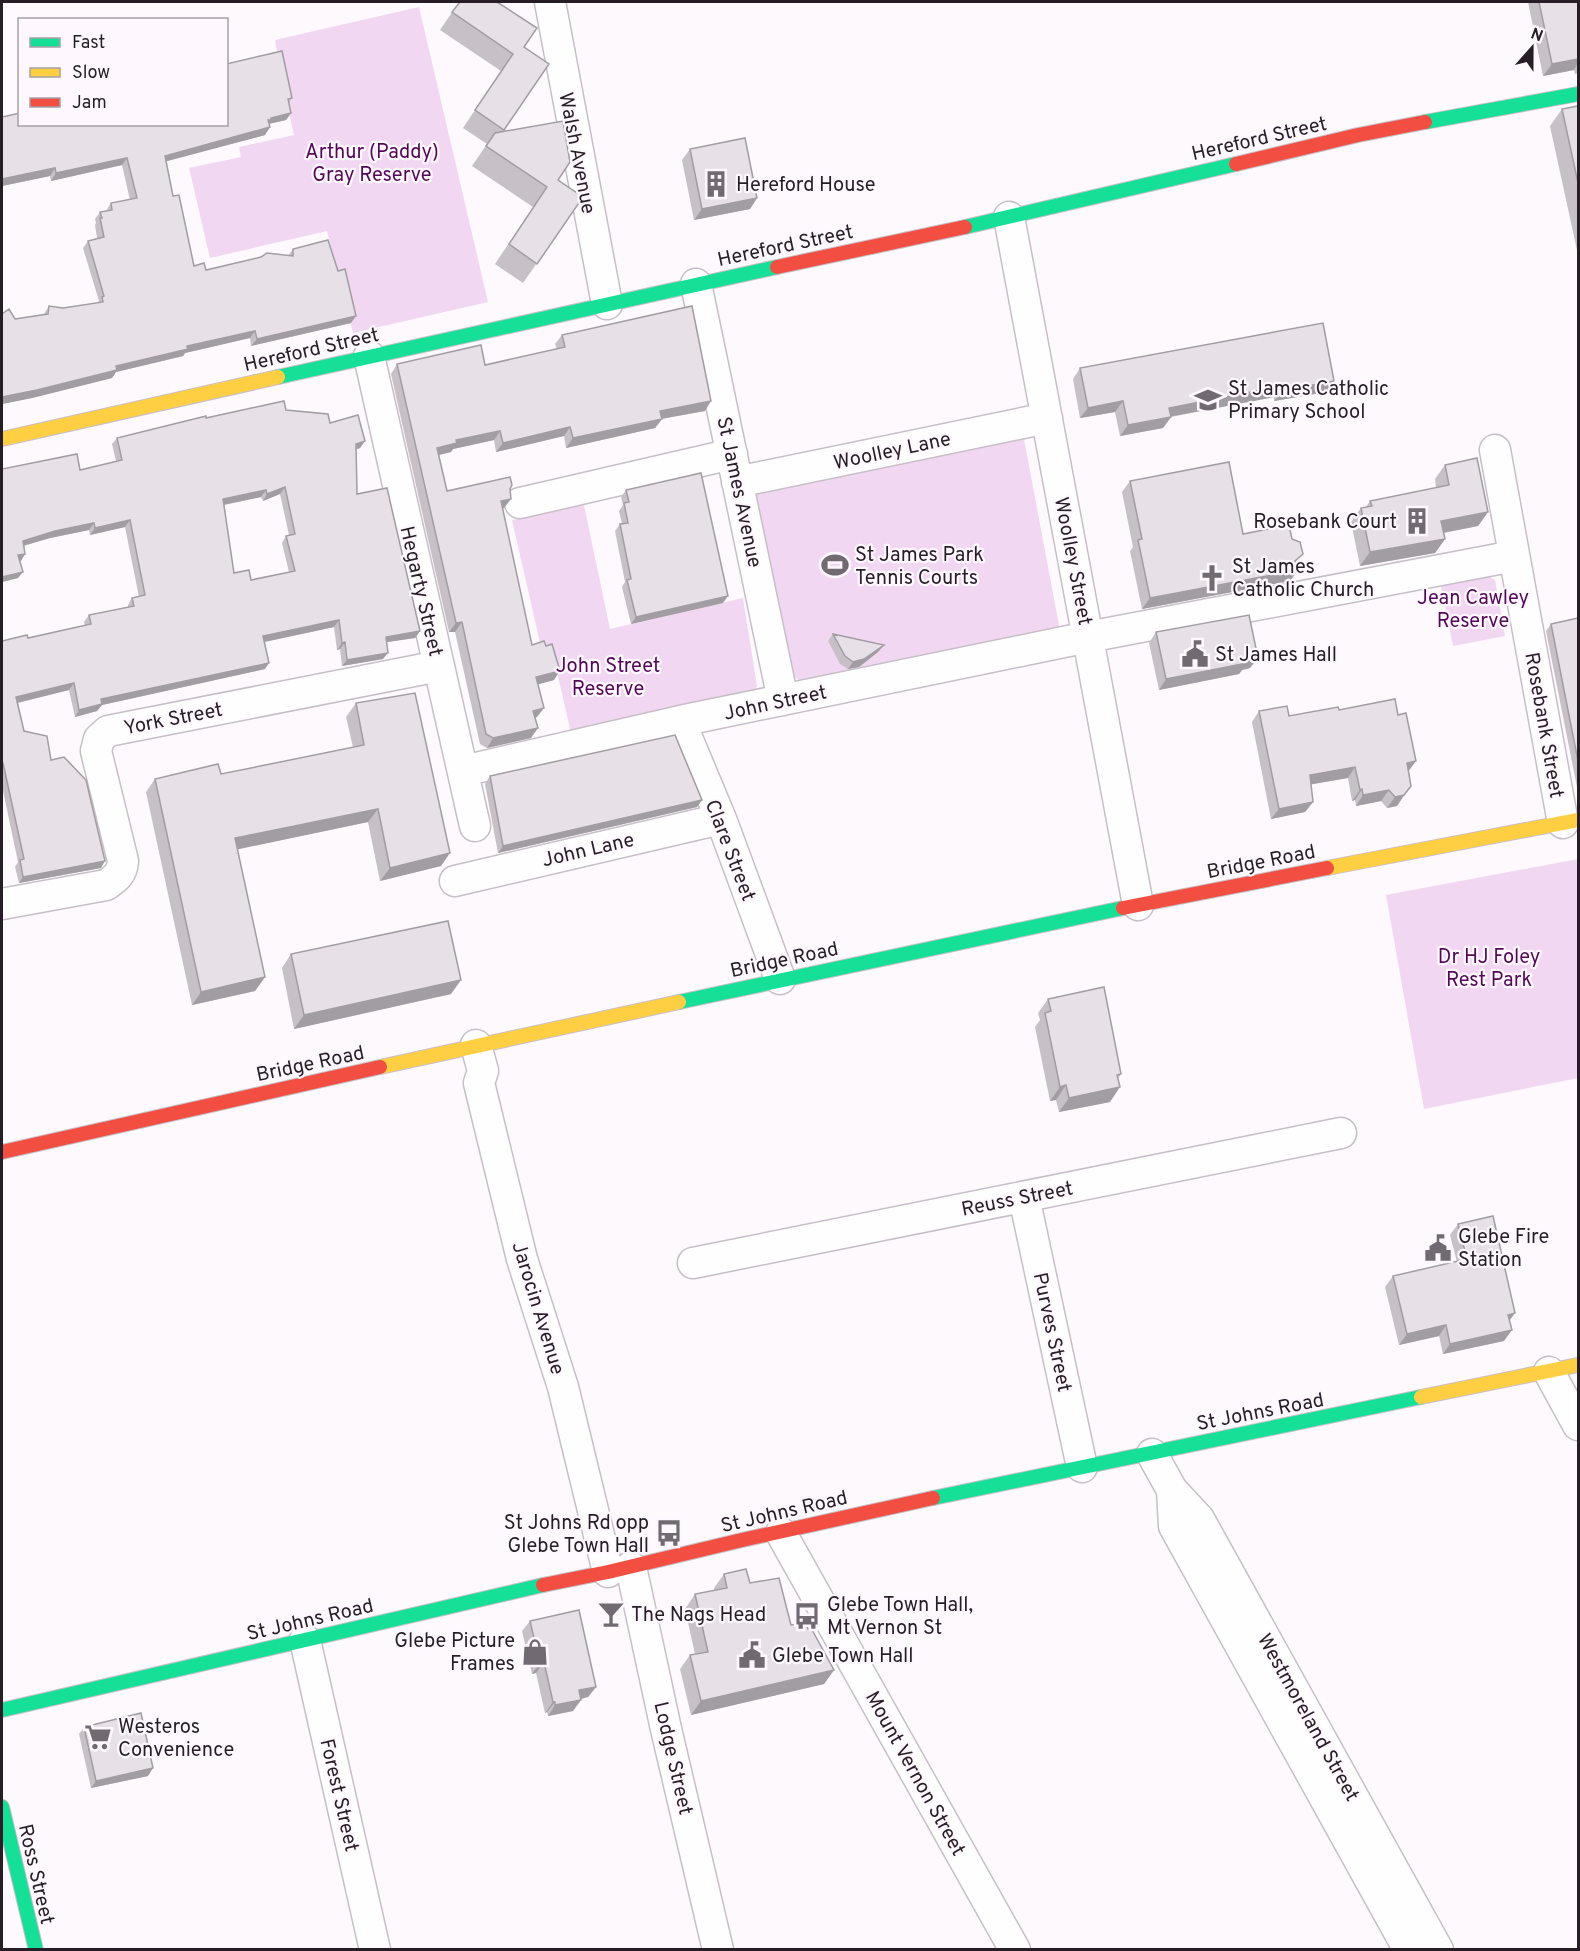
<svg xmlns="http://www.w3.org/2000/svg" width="1580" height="1951" viewBox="0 0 1580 1951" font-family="Overpass,sans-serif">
  <rect width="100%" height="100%" fill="#fdf9fd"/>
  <path fill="#f1d7f2" d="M419 7 488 302 353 333 327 231 210 258 189 168 241 157 239 147 294 135 285 94 291 92C287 74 277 58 275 40Z
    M1023 434 1061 636 805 683 797 679 789 671 751 490Z
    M584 505 610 629 743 598 757 686 753 693 571 733 551 646 541 647 512 520Z
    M1483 573 1495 580 1505 636 1453 646 1440 581Z
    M1578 859V1078L1424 1109 1386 895Z"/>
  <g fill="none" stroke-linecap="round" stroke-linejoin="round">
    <defs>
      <path id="street" d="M550 2 607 304
        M1009 217 1138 905
        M696 284 783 700
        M369 356 475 826
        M1495 450 1563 823
        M737 482 1047 418
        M520 503 732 454
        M680 721 721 819 780 979
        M463 771 680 721 1088 637 1514 556
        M455 881 721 819
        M2 904 106 885C116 878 122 874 123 861L96 751 99 739 108 731 439 666
        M476 1045 483 1071 479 1083 522 1259 563 1387 608 1572
        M1024 1197 1082 1467
        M693 1263 1341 1133
        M1549 1372 1578 1425
        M1152 1454 1172 1490 1199 1519 1438 1950
        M1172 1490 1174 1526 1409 1950
        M781 1533 1015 1950
        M631 1567 666 1729 718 1950
        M305 1640 375 1950"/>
      <path id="fast" d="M1425 122 1578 94
        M965 227 1236 164
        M278 377 777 267
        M679 1002 1123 908
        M933 1498 1421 1397
        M2 1710 543 1585
        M2 1807 36 1950"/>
      <path id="slow" d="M2 439 278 377
        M1327 868 1578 820
        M380 1067 679 1002
        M1421 1397 1578 1365"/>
      <path id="jam" d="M1236 164 1358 135 1425 122
        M777 267 965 227
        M1123 908 1327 868
        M2 1152 380 1067
        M543 1585 608 1572 742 1540 933 1498"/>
    </defs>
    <use href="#street" stroke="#c7bfc7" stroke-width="33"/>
    <use href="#fast" stroke="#c7bfc7" stroke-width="16"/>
    <use href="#slow" stroke="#c7bfc7" stroke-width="16"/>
    <use href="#jam" stroke="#c7bfc7" stroke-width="16"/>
    <use href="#street" stroke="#fffeff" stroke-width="30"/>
    <use href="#fast" stroke="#16e098" stroke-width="14"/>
    <use href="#slow" stroke="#ffcf43" stroke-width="14"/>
    <use href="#jam" stroke="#f24e42" stroke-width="14"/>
  </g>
  <path fill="#c7c1c7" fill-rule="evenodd" d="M459 2 549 64 502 132 558 180 583 197 523 283 495 264 533 207 472 166 487 144 463 128 501 71 440 30Z
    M1528 2H1578V73L1575 74 1574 70 1543 76Z
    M292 98 289 103 291 113 286 120 269 124 270 127 265 135 166 161 173 196 194 266 206 270 288 256 293 249 351 323 251 346 250 338 185 353 183 356 116 372 112 378 32 398 2 404V314L15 319 44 314 49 306 63 308 97 303 99 301 83 248 88 241 97 238 95 225 96 223 95 219 100 212 106 211 111 203 130 200 122 165 51 181 50 176 2 186V117L20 124Z
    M1578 106V255L1550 126 1562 109Z
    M690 149 757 198 750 209 694 220 682 160Z
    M1323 323 1326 392 1274 401V397L1171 417 1163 428 1120 436 1115 412 1080 418 1073 379 1080 368Z
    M562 335 705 411 662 419 655 428 566 448 564 436 496 452 494 440 453 449 451 452 439 455 447 491 510 489 511 499 504 508 502 509 532 645 554 680 537 684V717L535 718 531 738 487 748 480 744 455 632H449L391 374 397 364 485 365 557 349 555 344Z
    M286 410 330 423 365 441 360 448 356 449 357 494 420 631 415 638 386 642 383 659 342 666 340 649 337 650 334 627 265 642V669L102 705 97 711 75 717 69 690 18 703 24 731 51 760 101 868 19 883 15 867 18 862 2 786V641L28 638 85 625 84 622 89 615 128 607V605L132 598 139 597 125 527 90 535 89 530 50 538 24 546 25 554 20 561 18 578 2 582V469L80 470 116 461 112 444 117 438 206 418ZM280 494 289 535 286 536 282 543 289 572 251 580 234 573 224 505 261 497 263 501Z
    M1445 465 1488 512 1478 526 1444 533 1445 539 1435 553 1360 566 1351 522 1361 508 1366 507 1370 501 1436 488 1435 479Z
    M1130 481 1243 534 1298 570 1290 581 1142 609 1130 551 1133 547 1122 492Z
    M626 490 723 603 631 624 622 587 625 582 615 531 620 524H622L619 511 623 505 621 497Z
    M1578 618V792L1546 631 1551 624Z
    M1156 632 1250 668 1242 670 1239 674 1159 690 1149 643Z
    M833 634 884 645 878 652 859 667 848 669 840 664 828 641Z
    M356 703 441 866 380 881 368 822 237 849 265 977 255 991 192 1005 146 792 155 779 221 774 353 747 346 717Z
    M1339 710 1408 772 1411 786 1397 806 1387 808 1381 801 1356 806 1355 800 1352 801 1348 778 1311 784 1313 802 1305 812 1271 819 1252 722 1259 711 1289 716Z
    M490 776 702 800 697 807 498 853 485 784Z
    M291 954 451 994 294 1029 282 968Z
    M1048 999 1121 1074 1118 1079 1110 1102 1059 1112 1056 1100 1050 1101 1035 1027 1040 1020 1038 1013Z
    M1458 1224 1510 1321 1504 1341 1443 1354 1439 1336 1399 1345 1385 1287 1393 1276 1457 1262 1450 1235Z
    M724 1574 750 1583 791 1625 808 1629 834 1670 824 1684 691 1715 680 1669 690 1655 695 1654 685 1609 695 1594 714 1591V1588Z
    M530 1621 596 1687 588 1697 581 1699 573 1711 548 1716 547 1712 545 1713 536 1673 532 1674 522 1631Z
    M84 1727 148 1776 91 1788 79 1734Z"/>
  <path fill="#a29da2" d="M1578 59V63L1574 70 1543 76 1552 64Z
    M291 113 286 120 268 124 263 128 271 118Z
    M270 127 265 135 160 163 165 156Z
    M127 158 122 165 51 181 56 173Z
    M55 168 50 176 2 186V179Z
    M757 198 750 209 694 220 702 209Z
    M356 316 351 323 251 346 257 339Z
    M255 331 250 338 185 353 183 356 116 372 112 378 32 398 2 404V397L187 346Z
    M1334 381 1326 392 1274 401 1282 391Z
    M1281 386 1274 397 1162 418 1169 408Z
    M711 401 705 411 654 420 660 411Z
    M1123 401 1115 412 1080 418 1088 408Z
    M1171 417 1163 428 1120 436 1128 425Z
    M662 419 655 428 566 448 573 438Z
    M570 427 564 436 496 452 503 443Z
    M500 431 494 440 453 449 451 452 430 457 437 448 456 440Z
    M365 441 360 448 351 451 356 444Z
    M285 487 280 494 263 501 267 494Z
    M266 490 261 497 218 506 223 499Z
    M511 499 504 508 494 511 501 501Z
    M1488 512 1478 526 1431 535 1441 521Z
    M130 520 125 527 90 535 95 528Z
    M94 523 89 530 50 538 18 547 23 541 55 531Z
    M1445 539 1435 553 1360 566 1370 552Z
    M25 554 21 561 14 562 18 555Z
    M1298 570 1290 581 1142 609 1150 598Z
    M23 572 18 578 2 582V577Z
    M728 596 723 603 631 624 636 617Z
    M339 620 334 627 259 643 263 636Z
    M462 622 455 632H449L456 623Z
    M420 631 415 638 381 643 386 637Z
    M345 642 340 649 337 650 342 643Z
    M884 645 878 652 859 667 848 669 853 662Z
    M388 653 383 659 342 666 347 660Z
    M1258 658 1250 668 1242 670 1239 674 1159 690 1166 679Z
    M269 663 265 669 102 705 97 711 75 717 79 710 101 699Z
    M560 671 554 680 529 687 536 677Z
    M74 683 69 690 12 704 16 697Z
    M544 708 537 717 527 720 533 711Z
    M538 728 531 738 487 748 493 738Z
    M1416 761 1408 772 1407 763Z
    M1355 767 1348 778 1302 786 1310 775Z
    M1362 789 1355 800 1352 801 1360 790Z
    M1389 790 1381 801 1356 806 1363 795Z
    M1404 795 1397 806 1387 808 1395 797Z
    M702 800 697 807 498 853 503 846Z
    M1313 802 1305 812 1271 819 1279 809Z
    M378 809 368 822 225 852 235 838Z
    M450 853 441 866 380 881 390 868Z
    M105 861 101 868 19 883 23 877Z
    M265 977 255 991 192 1005 201 992Z
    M461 980 451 994 294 1029 304 1015Z
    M1066 1085 1056 1100 1050 1101 1060 1087Z
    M1120 1087 1110 1102 1059 1112 1069 1098Z
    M1515 1313 1507 1324 1508 1315Z
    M1446 1325 1439 1336 1399 1345 1407 1334Z
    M1512 1330 1504 1341 1443 1354 1450 1344Z
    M544 1662 536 1673 532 1674 540 1663Z
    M834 1670 824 1684 691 1715 701 1701Z
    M596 1687 588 1697 571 1701 579 1690Z
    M581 1700 573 1711 548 1716 555 1705Z
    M553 1702H555L547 1712 545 1713Z
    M153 1768 148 1776 91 1788 96 1781Z"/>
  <path fill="#e7e0e7" stroke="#a29da2" stroke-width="1.5" fill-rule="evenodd" d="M460 2H497L537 28 524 47 549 64 504 130 475 110 513 54 452 12Z
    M1539 2H1578V59L1552 64Z
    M282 51 292 98 288 99 291 113 271 118V120H268L270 127 165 156 173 196 179 195 194 266 204 263 206 270 261 257 267 253 293 256V249L328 240 338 271 345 269 356 316 257 339 255 331 187 346 188 349 116 366 117 370 37 390 2 397V314L9 309 15 319 48 314 49 306 63 308 103 302 102 297 104 296 88 241 104 237 100 218H102L100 212 112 210 111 203 137 198 127 158 56 173 55 168 2 179V117L20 113V124H226V64Z
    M1578 106V183L1562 109Z
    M563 121 570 162 558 180 583 197 537 264 509 244 547 187 486 146 495 133Z
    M745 138 757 198 702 209 690 149Z
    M692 306 711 401 660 411 662 419 573 438 570 427 503 443 500 431 456 440 457 443 437 448 447 491 510 477 512 485 510 489 511 499 501 501 532 645 544 641 546 646 552 644 560 671 536 677 544 708 533 711 538 728 493 738 486 734 462 622 456 623 397 364 481 345 485 365 565 347 562 335Z
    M1323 323 1334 381 1282 391 1281 386 1169 408 1171 417 1128 425 1123 401 1088 408 1080 368Z
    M284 401 286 410 328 414 330 423 358 415 365 441 356 444 357 494 387 488 420 631 386 637 388 653 347 660 345 642 342 643 339 620 263 636 269 663 101 699 102 704 79 710 74 683 16 697 24 731 47 736 51 760 64 757 86 780 105 861 23 877 20 860 24 859 3 763H2V641L27 635 28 638 91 624 89 615 134 606 132 598 145 595 130 520 95 528 94 523 55 531 23 541 25 554 18 555 23 572 2 577V469L77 454 80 470 122 460 117 438 206 416V418ZM285 487 295 534 286 536 295 571 251 580 249 570 234 573 223 499 266 490 267 494Z
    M1477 458 1488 512 1441 521 1445 539 1370 552 1361 508 1372 506 1370 501 1449 485 1445 465Z
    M1229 462 1243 534 1289 525 1292 539 1300 542 1303 554 1295 561 1298 570 1150 598 1138 540 1142 539 1130 481Z
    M701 473 728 596 636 617 627 580 631 579 620 524 628 523 624 503 629 502 626 490Z
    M1249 615 1258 658 1246 660 1247 663 1166 679 1156 632Z
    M1578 618V761L1551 624Z
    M833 634 884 645 864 659 853 662 845 656Z
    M415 693 450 853 390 868 378 809 235 838 265 977 201 992 155 779 218 764 221 774 364 745 356 703Z
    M1395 699 1398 715 1406 713 1416 761 1407 763 1411 786 1404 795 1395 797 1389 790 1363 795 1362 789 1360 790 1355 767 1310 775 1313 802 1279 809 1259 711 1287 706 1289 716 1338 707 1339 710Z
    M675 735 702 800 503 846 490 776Z
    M448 921 461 980 304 1015 291 954Z
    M1104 987 1121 1074 1117 1075 1120 1087 1069 1098 1066 1085 1060 1087 1045 1013 1051 1011 1048 999Z
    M1493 1216 1515 1313 1508 1315 1512 1330 1450 1344 1446 1325 1407 1334 1393 1276 1467 1259 1458 1224Z
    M746 1569 750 1583 779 1578 791 1625 806 1623 808 1629 811 1628 834 1670 701 1701 690 1655 708 1652 695 1594 727 1588 724 1574Z
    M579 1610 596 1687 579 1690 581 1700 555 1705V1702H553L544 1662 540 1663 530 1621Z
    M141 1713 153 1768 96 1781 84 1727Z"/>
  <defs>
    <symbol id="building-bare" viewBox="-9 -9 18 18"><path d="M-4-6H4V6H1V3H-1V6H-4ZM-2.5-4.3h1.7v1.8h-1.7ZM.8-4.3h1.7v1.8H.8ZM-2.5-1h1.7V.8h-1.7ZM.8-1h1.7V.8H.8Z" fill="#726a72" stroke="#fef8fe" stroke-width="2.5" paint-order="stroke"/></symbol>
    <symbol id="school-bare" viewBox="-9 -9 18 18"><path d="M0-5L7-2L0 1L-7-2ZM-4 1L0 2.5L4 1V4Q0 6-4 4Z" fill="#726a72" stroke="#fef8fe" stroke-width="2.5" paint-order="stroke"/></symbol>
    <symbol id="stadium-bare" viewBox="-9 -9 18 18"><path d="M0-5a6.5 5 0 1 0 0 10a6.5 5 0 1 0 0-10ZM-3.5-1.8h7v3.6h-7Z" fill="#726a72" stroke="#fef8fe" stroke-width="2.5" paint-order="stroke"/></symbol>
    <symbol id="church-bare" viewBox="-9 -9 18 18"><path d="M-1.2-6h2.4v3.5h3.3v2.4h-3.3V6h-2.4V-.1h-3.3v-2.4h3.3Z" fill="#726a72" stroke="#fef8fe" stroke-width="2.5" paint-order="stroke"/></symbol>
    <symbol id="civic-bare" viewBox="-9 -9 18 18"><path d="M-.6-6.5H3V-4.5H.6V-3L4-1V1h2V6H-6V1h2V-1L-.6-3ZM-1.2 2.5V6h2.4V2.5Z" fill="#726a72" stroke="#fef8fe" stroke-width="2.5" paint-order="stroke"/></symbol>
    <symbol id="bus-bare" viewBox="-9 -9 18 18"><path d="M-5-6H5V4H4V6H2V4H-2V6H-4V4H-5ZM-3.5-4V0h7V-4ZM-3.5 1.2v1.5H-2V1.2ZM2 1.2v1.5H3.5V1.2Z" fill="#726a72" stroke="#fef8fe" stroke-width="2.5" paint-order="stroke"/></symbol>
    <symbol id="bar-bare" viewBox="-9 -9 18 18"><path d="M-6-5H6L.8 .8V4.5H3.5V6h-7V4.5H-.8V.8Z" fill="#726a72" stroke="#fef8fe" stroke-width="2.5" paint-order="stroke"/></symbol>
    <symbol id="shop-bare" viewBox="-9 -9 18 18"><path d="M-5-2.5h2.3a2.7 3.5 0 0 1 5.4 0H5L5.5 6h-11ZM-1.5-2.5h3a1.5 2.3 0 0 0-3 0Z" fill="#726a72" stroke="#fef8fe" stroke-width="2.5" paint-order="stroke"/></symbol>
    <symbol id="supermarket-bare" viewBox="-9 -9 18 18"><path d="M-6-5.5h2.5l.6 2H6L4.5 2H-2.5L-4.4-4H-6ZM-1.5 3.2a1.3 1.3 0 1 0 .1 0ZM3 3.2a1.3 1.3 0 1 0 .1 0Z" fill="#726a72" stroke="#fef8fe" stroke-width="2.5" paint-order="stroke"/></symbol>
  </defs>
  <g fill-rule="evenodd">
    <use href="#building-bare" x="697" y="165" width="38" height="38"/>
    <use href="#school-bare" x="1189" y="381" width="38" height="38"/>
    <use href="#building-bare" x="1398" y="502" width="38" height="38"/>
    <use href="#stadium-bare" x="816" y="546" width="38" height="38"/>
    <use href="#church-bare" x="1193" y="559" width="38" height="38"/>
    <use href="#civic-bare" x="1176" y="635" width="38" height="38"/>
    <use href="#civic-bare" x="1419" y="1229" width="38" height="38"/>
    <use href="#bus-bare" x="650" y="1514" width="38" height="38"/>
    <use href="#bar-bare" x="592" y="1595" width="38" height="38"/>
    <use href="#bus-bare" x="788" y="1597" width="38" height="38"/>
    <use href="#shop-bare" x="516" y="1633" width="38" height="38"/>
    <use href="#civic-bare" x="733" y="1636" width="38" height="38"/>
    <use href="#supermarket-bare" x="79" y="1718" width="38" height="38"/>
  </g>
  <g text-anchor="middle" stroke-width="4.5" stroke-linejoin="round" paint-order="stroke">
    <g font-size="20" fill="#271d27" stroke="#fef8fe">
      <text transform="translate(1259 138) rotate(-13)" y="7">Hereford Street</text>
      <text transform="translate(578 153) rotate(79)" y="7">Walsh Avenue</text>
      <text transform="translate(785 245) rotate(-12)" y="7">Hereford Street</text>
      <text transform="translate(311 349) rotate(-13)" y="7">Hereford Street</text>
      <text transform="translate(892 450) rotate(-12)" y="7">Woolley Lane</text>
      <text transform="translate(740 492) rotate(78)" y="7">St James Avenue</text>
      <text transform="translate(1074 561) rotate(79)" y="7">Woolley Street</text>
      <text transform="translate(422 591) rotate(77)" y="7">Hegarty Street</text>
      <text transform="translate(775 702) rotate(-12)" y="7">John Street</text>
      <text transform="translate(173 718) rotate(-11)" y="7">York Street</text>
      <text transform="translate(1545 725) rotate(80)" y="7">Rosebank Street</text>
      <text transform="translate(588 849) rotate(-13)" y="7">John Lane</text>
      <text transform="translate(731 850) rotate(69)" y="7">Clare Street</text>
      <text transform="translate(1261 861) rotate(-11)" y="7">Bridge Road</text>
      <text transform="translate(784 959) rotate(-12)" y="7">Bridge Road</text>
      <text transform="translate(310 1063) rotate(-12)" y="7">Bridge Road</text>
      <text transform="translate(1017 1198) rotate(-11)" y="7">Reuss Street</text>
      <text transform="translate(539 1308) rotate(73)" y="7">Jarocin Avenue</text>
      <text transform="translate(1053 1332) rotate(78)" y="7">Purves Street</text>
      <text transform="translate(1260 1411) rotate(-11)" y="7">St Johns Road</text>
      <text transform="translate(784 1511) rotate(-13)" y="7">St Johns Road</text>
      <text transform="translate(310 1619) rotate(-13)" y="7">St Johns Road</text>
      <text transform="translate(1309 1717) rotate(61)" y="7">Westmoreland Street</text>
      <text transform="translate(674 1758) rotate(77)" y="7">Lodge Street</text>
      <text transform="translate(916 1773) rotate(61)" y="7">Mount Vernon Street</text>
      <text transform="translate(340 1795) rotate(77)" y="7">Forest Street</text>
      <text transform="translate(37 1874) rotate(77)" y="7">Ross Street</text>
    </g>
    <g font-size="20" fill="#520757" stroke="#fef8fe">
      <text x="372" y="158">Arthur (Paddy)<tspan x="372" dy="23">Gray Reserve</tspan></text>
      <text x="1473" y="604">Jean Cawley<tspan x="1473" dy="23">Reserve</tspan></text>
      <text x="608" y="672">John Street<tspan x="608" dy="23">Reserve</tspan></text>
      <text x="1489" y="963">Dr HJ Foley<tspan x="1489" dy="23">Rest Park</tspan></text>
    </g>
    <g font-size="20" fill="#271d27" stroke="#fef8fe" text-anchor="start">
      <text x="736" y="191">Hereford House</text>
      <text x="1228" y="395">St James Catholic<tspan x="1228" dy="23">Primary School</tspan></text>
      <text x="1397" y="528" text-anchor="end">Rosebank Court</text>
      <text x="855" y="561">St James Park<tspan x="855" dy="23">Tennis Courts</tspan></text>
      <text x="1232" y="573">St James<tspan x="1232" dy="23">Catholic Church</tspan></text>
      <text x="1215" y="661">St James Hall</text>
      <text x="1458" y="1243">Glebe Fire<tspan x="1458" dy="23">Station</tspan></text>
      <text x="649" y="1529" text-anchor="end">St Johns Rd opp<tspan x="649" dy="23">Glebe Town Hall</tspan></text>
      <text x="827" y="1611">Glebe Town Hall,<tspan x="827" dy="23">Mt Vernon St</tspan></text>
      <text x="631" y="1621">The Nags Head</text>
      <text x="515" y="1647" text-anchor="end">Glebe Picture<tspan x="515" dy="23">Frames</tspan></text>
      <text x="772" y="1662">Glebe Town Hall</text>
      <text x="118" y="1733">Westeros<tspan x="118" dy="23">Convenience</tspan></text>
    </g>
  </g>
  <rect width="1580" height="1951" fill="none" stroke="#271d27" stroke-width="6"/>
  <rect x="18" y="18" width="210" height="108" fill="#fef8fe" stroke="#a8a0a8" stroke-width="1.5"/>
  <rect x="30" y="38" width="30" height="9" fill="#16e098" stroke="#a8a0a8" stroke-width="1.5"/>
  <text x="72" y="48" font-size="18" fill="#271d27">Fast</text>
  <rect x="30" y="68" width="30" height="9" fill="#ffcf43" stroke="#a8a0a8" stroke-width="1.5"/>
  <text x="72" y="78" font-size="18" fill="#271d27">Slow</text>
  <rect x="30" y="98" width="30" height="9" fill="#f24e42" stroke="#a8a0a8" stroke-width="1.5"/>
  <text x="72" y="108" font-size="18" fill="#271d27">Jam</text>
  <g transform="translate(1532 48) rotate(21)" stroke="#fef8fe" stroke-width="4.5" paint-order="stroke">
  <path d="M0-4.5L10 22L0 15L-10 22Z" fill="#271d27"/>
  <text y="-9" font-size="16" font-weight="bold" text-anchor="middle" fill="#271d27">N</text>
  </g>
</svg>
